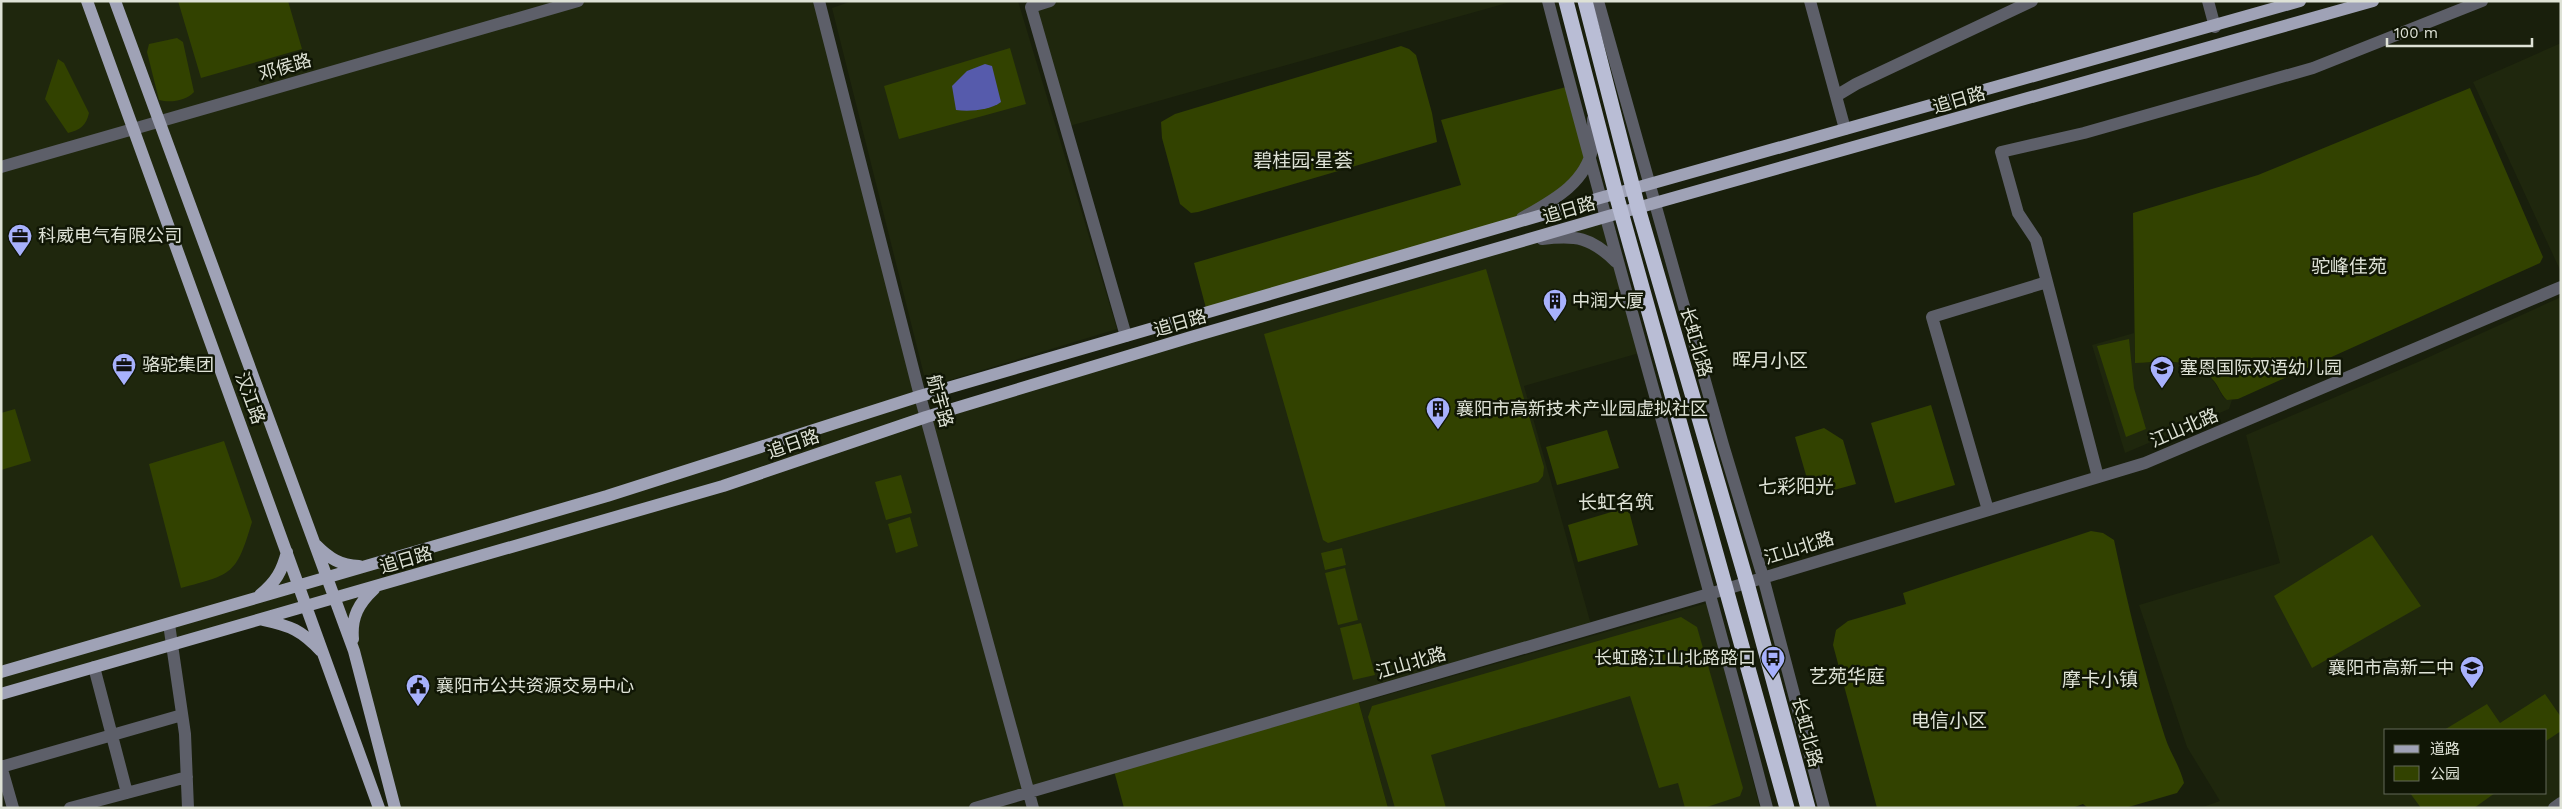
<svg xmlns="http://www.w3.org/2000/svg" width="2562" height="809" viewBox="0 0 2562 809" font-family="'Work Sans','Noto Sans SC',sans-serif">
  <rect width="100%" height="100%" fill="#191f0c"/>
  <path fill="#1f270d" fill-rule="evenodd" d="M1 1H819L926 417 1605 217 1643 352 1524 386 1592 628 970 808H400L334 598 1 694Z
    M852 1H1018L1117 329 927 387 832 8Z
    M1026 1H1514L1066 127 1031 7Z
    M2561 43V272L2473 82Z
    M2561 297V800L2550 808H2200L2220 801 2187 747 2139 605 2280 563 2246 435 2418 362ZM2386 730H2546V793H2386Z
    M2134 333 2135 363 2188 362 2204 371 2215 383 2223 397 2227 400H2232L2229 409 2125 453 2092 345Z
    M1707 603 1760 808H1388L1359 703Z"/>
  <path fill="#324200" d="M178 1H288L302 49 201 78Z
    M177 38 183 42 194 92C186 101 170 103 159 100L147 52 149 44Z
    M1401 46 1409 49 1416 55 1432 113 1437 142 1198 212 1191 213 1180 204 1162 138 1161 122 1175 114Z
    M1010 48 1026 104 899 139 884 86Z
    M58 59 64 63 89 113C86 126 80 130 68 133L45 99Z
    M1570 86 1589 159 1578 179 1512 223 1207 312 1194 263 1461 185 1441 120Z
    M2470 88 2543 257 2540 263 2238 399 2227 400C2221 395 2219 387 2214 381 2193 356 2164 362 2135 363L2133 213 2258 175Z
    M1486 269 1544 467 1543 476 1538 482 1328 543 1323 540 1264 334Z
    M2129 339 2134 388 2146 429 2126 437 2097 346Z
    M1931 405 1955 485 1895 503 1871 423Z
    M15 409 31 461 1 470V413Z
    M1824 428 1843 440 1856 484 1812 496 1795 437Z
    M1607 430 1619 468 1557 485 1546 447Z
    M224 441 252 522C236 575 233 574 181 588L149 464Z
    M901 475 912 513 886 520 875 482Z
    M1628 507 1638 545 1578 562 1568 525Z
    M910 517 918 546 896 553 888 524Z
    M2091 531 2103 533 2114 540C2128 606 2144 672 2165 737 2170 753 2180 766 2184 783L2177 793 2125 808H2088L2083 804 2072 808H1877L1833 645 1836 630 1848 621 1906 604 1903 593Z
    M2372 535 2421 606 2312 668 2274 596Z
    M1342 548 1346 565 1325 570 1321 553Z
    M1345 568 1358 620 1338 625 1325 573Z
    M1681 617 1697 627 1743 788 1740 796 1704 808H1685L1678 783 1659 788 1630 696 1431 755 1446 808H1395L1368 717 1372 706Z
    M1361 623 1375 675 1353 680 1340 628Z
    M2545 694 2561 717V731L2546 741V730H2444L2487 704 2500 723Z
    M1357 696 1388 808H1124L1113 767Z
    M2410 793H2495L2474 808H2421Z"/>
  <path fill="#565bac" d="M985 64 992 66 1001 102C990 110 970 112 956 110L952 86 967 71Z"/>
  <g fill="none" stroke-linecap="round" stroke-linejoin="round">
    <path stroke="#5d5f69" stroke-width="12" d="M819 1 920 396 1033 808
      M1050 1 1031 7 1126 336
      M1548 1C1618 271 1697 538 1767 808
      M1598 1 1723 445 1763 577 1824 808
      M1810 1 1845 129
      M2208 1 2215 27
      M1836 96 1856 84 2032 1
      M1 167 578 1
      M1522 218C1552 201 1586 184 1593 146 1595 138 1593 128 1593 119
      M1542 239C1576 235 1591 237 1616 262
      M2098 477 2036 240 2018 213 2001 152 2084 133 2313 68 2482 1
      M1988 510 1932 317 2047 282
      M169 624 185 734 188 808
      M94 667 127 793
      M1 766 13 808
      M1 767 182 715
      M70 808 187 777
      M975 808 1726 589 2145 463 2561 287
      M2554 808 2561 803"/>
    <path stroke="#9fa2b6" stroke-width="12" d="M87 1 379 808
      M115 1 354 651 395 808
      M316 545C330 559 340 565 359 566
      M260 595C276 582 282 571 287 552
      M263 620C291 626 301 630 321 651
      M353 639C351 617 359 603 374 589
      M1 672 607 496 920 396 1600 198 2300 1
      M1 694 723 486 926 417 1191 337 1605 217 2373 1"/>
    <path stroke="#b9bdd5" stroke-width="15" d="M1566 1 1616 194 1787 808
      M1585 1 1638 208 1747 583 1808 808"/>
  </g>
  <defs>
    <symbol id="office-pin" viewBox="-11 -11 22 30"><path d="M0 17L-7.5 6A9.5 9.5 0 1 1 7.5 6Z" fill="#a7b1fc" stroke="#101605"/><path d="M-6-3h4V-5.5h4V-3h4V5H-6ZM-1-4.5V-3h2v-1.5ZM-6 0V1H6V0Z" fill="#111"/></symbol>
    <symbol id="building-pin" viewBox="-11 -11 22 30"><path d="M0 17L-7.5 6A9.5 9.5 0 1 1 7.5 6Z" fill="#a7b1fc" stroke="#101605"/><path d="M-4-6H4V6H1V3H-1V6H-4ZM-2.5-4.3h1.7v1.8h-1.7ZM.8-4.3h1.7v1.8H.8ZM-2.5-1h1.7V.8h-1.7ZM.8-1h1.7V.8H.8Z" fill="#111"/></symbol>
    <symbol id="school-pin" viewBox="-11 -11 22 30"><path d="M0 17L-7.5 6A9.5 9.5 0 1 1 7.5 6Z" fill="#a7b1fc" stroke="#101605"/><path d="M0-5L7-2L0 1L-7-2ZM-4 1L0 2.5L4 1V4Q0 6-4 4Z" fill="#111"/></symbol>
    <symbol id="bus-pin" viewBox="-11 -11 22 30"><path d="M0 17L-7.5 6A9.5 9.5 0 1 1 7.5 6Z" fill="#a7b1fc" stroke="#101605"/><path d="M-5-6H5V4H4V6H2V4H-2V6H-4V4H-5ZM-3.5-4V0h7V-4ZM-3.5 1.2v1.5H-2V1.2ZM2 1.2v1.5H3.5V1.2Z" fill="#111"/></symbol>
    <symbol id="civic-pin" viewBox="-11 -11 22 30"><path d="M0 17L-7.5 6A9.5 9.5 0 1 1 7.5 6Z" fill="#a7b1fc" stroke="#101605"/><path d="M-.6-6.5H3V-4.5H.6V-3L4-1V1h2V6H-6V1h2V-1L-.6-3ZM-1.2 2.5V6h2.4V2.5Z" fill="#111"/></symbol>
  </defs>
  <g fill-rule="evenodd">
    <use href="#office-pin" x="6" y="222" width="28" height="38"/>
    <use href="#building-pin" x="1541" y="287" width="28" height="38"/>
    <use href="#office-pin" x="110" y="351" width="28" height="38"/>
    <use href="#school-pin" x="2148" y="354" width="28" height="38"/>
    <use href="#building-pin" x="1424" y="395" width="28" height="38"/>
    <use href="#bus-pin" x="1759" y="644" width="28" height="38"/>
    <use href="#school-pin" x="2458" y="654" width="28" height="38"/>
    <use href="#civic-pin" x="404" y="672" width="28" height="38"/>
  </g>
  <g text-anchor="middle" stroke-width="5" stroke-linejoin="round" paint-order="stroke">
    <g font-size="18" fill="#dee2d6" stroke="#101605">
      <text transform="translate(285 67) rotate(-16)" y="6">邓侯路</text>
      <text transform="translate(1959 100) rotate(-16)" y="6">追日路</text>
      <text transform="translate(1569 210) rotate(-16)" y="6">追日路</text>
      <text transform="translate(1180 323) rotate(-16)" y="6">追日路</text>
      <text transform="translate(1696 342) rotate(74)" y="6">长虹北路</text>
      <text transform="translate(250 398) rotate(70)" y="6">汉江路</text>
      <text transform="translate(940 401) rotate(75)" y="6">航宇路</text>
      <text transform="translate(2184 428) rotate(-23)" y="6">江山北路</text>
      <text transform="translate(793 444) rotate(-19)" y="6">追日路</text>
      <text transform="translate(1799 548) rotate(-17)" y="6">江山北路</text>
      <text transform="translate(406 560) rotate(-16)" y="6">追日路</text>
      <text transform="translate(1411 663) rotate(-16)" y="6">江山北路</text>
      <text transform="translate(1807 732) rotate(75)" y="6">长虹北路</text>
    </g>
    <g font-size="18" fill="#dee2d6" stroke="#101605" text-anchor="start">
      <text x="38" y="242">科威电气有限公司</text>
      <text x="1572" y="307">中润大厦</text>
      <text x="142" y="371">骆驼集团</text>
      <text x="2180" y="374">塞恩国际双语幼儿园</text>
      <text x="1456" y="415">襄阳市高新技术产业园虚拟社区</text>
      <text x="1756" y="664" text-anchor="end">长虹路江山北路路口</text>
      <text x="2454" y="674" text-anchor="end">襄阳市高新二中</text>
      <text x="436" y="692">襄阳市公共资源交易中心</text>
    </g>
    <g font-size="19" fill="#dee2d6" stroke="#101605">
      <text x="1303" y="167">碧桂园·星荟</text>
      <text x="2349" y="273">驼峰佳苑</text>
      <text x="1770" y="367">晖月小区</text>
      <text x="1796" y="493">七彩阳光</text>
      <text x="1616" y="509">长虹名筑</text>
      <text x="1847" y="683">艺苑华庭</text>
      <text x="2100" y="686">摩卡小镇</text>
      <text x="1949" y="727">电信小区</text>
    </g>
  </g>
  <rect width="2562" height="809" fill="none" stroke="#dee2d6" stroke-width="5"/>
  <rect x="2384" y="729" width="162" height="65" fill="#101605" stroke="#626859"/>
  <rect x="2394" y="745" width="25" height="8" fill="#9fa2b6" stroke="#626859"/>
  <text x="2430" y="754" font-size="15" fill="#dee2d6">道路</text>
  <rect x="2394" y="766" width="25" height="15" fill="#324200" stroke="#626859"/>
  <text x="2430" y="779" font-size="15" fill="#dee2d6">公园</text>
  <path d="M2387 38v8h145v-8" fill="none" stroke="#dee2d6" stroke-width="2.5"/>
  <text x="2394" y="38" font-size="15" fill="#dee2d6" stroke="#101605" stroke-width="4" paint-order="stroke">100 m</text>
</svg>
